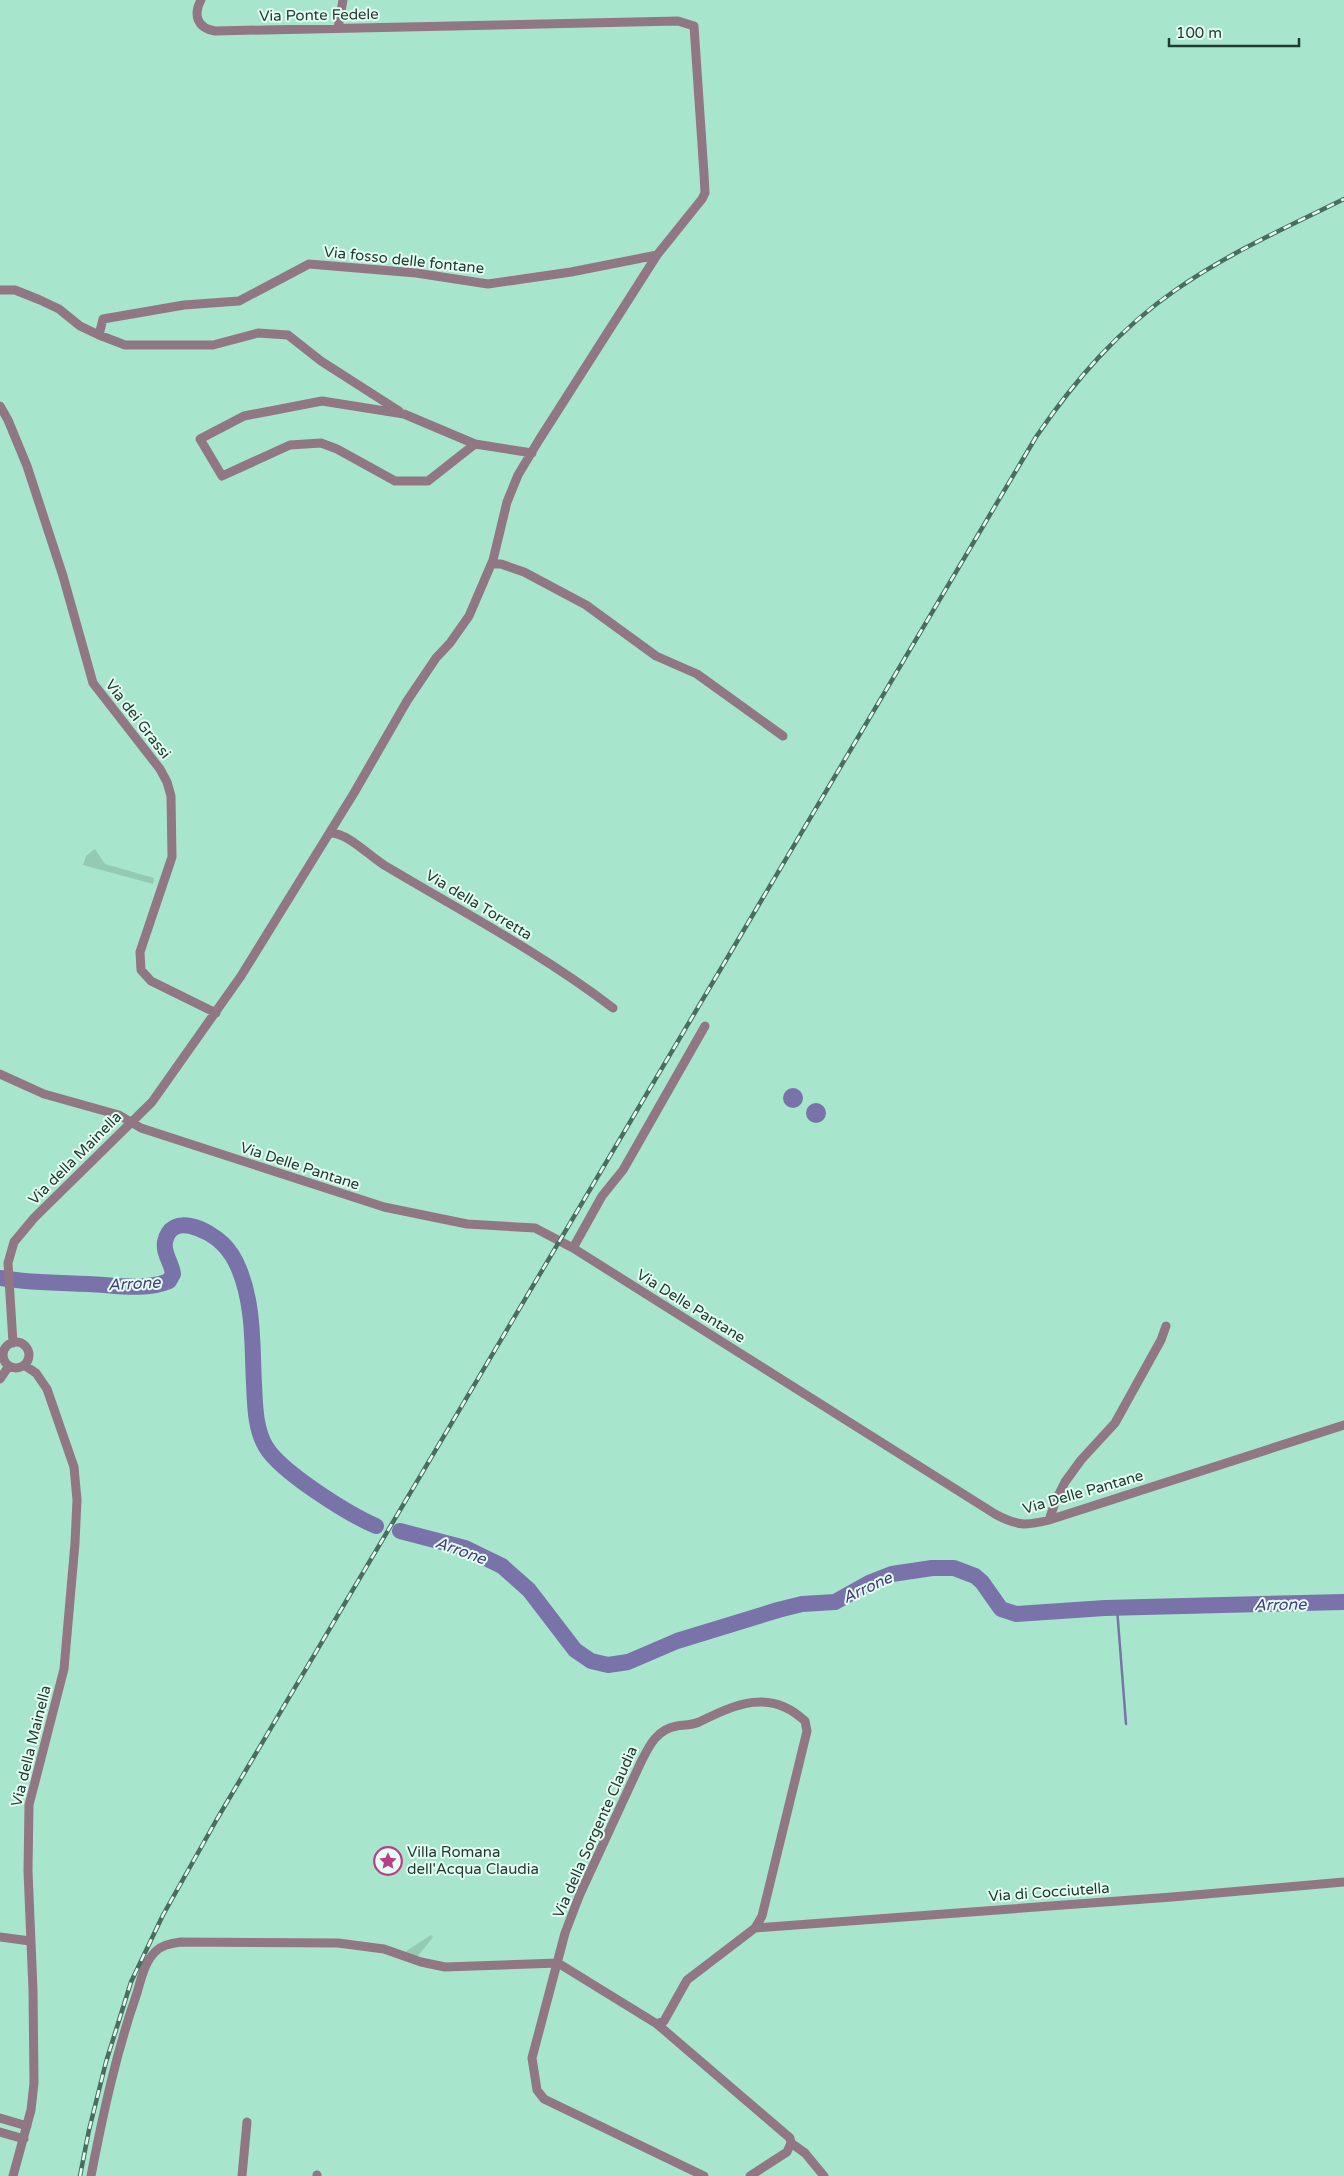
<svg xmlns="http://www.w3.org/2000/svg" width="1344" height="2176" viewBox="0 0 1344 2176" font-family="'Varela Round',sans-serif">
  <rect width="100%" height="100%" fill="#a7e6cd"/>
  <path fill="#94c9b4" d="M95 849 105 864 154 878 153 884 83 865 86 856Z
    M431 1935 433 1937 417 1957 405 1952Z"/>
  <path fill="#7973a9" d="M783 1098a10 10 0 1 1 20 0a10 10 0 1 1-20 0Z
    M806 1113a10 10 0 1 1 20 0a10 10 0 1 1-20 0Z"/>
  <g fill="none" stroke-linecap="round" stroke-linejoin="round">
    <path stroke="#7973a9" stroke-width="2.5" d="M1117 1608 1126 1724"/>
    <path stroke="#7973a9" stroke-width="16" d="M0 1278C29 1283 59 1283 89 1284 114 1285 145 1291 169 1281L173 1274C172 1263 163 1254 165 1242 171 1211 209 1230 223 1244 230 1251 235 1259 239 1269 254 1305 252 1345 254 1384 255 1404 255 1429 266 1447 281 1472 348 1514 376 1526
      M400 1531 465 1548 502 1566 529 1590 575 1650 591 1661 608 1665 628 1662 677 1641 778 1610 802 1604 835 1602 869 1583 892 1574 932 1568H954L975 1576 982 1582 1001 1609 1016 1614 1105 1608 1344 1602"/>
    <path stroke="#917783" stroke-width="9" d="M338 28 343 0
      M0 290H15L40 300 59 309 80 326 99 335 103 319 184 305 239 301 309 264 416 273 488 284 571 272 657 255
      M99 335 125 345H213L258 333 288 335 321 361 399 411
      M0 406 8 420 27 466 63 576 93 683 160 769 167 782 171 796 172 857 140 952 141 970 151 981 216 1013
      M475 444 428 481H395L337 449 321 443 290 445 222 476 200 439 244 416 322 401 404 414 475 444 532 453
      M492 564H501L524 572 586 605 656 656 697 674 783 736
      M330 833C348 833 368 855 384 865 461 911 541 953 613 1008
      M0 1074 44 1094 119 1115 141 1128 384 1207 467 1224 535 1228 573 1248 995 1514C1017 1526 1026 1526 1049 1520L1344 1425
      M573 1248 602 1196 623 1170 705 1026
      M3 1355a13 13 0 1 1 26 0a13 13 0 1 1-26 0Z
      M13 1343 8 1263 14 1242 34 1218 152 1102 241 976 354 793 407 701 436 658 450 643 469 616 493 560 507 502 518 475 539 440 657 255 702 199 705 193 704 174 694 26 678 21 215 31C197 28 193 15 201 0
      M0 1379 9 1366
      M1049 1520 1056 1500 1065 1482 1081 1460 1115 1423 1161 1340 1166 1326
      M755 1928 1172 1897 1344 1882
      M0 1937 30 1941
      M657 2024 790 2138 791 2143 787 2152 750 2176
      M0 2118 27 2126
      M0 2132 24 2139
      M791 2143 805 2153 824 2176
      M13 2176 31 2110 34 2083 33 1990 28 1871 29 1805 64 1669 75 1543 77 1500 74 1467 47 1389 36 1373 24 1365
      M91 2176C103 2114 116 2053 137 1993 141 1979 145 1961 156 1951 162 1945 172 1943 181 1942L338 1943 384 1949 421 1962 445 1967 558 1963 657 2024 664 2021 687 1980 755 1928 762 1916 807 1731 805 1721C770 1688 736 1704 699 1722 692 1725 684 1725 677 1726 657 1729 649 1746 641 1762L580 1894 565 1933 532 2058 537 2090 544 2099 704 2176
      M242 2176 247 2122
      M317 2176V2175"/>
    <defs>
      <path id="rail" d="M80 2176 89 2130 106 2062 131 1982 163 1915 217 1819 1036 437C1075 380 1119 329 1177 289 1229 253 1287 227 1344 199"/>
    </defs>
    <use href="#rail" stroke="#496e60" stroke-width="4.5"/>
    <use href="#rail" stroke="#e5fef3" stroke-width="2.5" stroke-dasharray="8" stroke-linecap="butt"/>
  </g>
  <defs>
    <symbol id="sight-ring" viewBox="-11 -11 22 22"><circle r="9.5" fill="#e5fef3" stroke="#bc3c87" stroke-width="1.5"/><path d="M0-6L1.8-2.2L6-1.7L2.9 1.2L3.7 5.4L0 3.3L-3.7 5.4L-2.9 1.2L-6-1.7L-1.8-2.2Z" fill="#bc3c87"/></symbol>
  </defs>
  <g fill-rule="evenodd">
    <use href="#sight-ring" x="372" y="1845" width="32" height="32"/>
  </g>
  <g text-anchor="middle" stroke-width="4" stroke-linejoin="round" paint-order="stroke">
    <g font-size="15" fill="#213b32" stroke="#e5fef3">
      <text transform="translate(319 15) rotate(-1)" y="5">Via Ponte Fedele</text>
      <text transform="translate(404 260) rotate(6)" y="5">Via fosso delle fontane</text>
      <text transform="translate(138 719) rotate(52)" y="5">Via dei Grassi</text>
      <text transform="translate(479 905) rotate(31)" y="5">Via della Torretta</text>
      <text transform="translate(75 1158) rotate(-45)" y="5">Via della Mainella</text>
      <text transform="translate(300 1166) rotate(18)" y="5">Via Delle Pantane</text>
      <text transform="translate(691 1306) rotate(32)" y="5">Via Delle Pantane</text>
      <text transform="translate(1083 1492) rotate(-16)" y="5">Via Delle Pantane</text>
      <text transform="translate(31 1746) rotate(-76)" y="5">Via della Mainella</text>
      <text transform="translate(595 1832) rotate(-66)" y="5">Via della Sorgente Claudia</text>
      <text transform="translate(1049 1892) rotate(-4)" y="5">Via di Cocciutella</text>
    </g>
    <g font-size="15" fill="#213b32" stroke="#e5fef3" text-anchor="start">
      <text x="407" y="1857">Villa Romana<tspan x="407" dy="17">dell'Acqua Claudia</tspan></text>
    </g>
    <g font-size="16" font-style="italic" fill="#463a7e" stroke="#e5fef3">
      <text transform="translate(134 1283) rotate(-3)" y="6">Arrone</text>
      <text transform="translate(461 1550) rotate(20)" y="6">Arrone</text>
      <text transform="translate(867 1587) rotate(-25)" y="6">Arrone</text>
      <text transform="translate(1280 1604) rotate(-1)" y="6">Arrone</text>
    </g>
  </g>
  <path d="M1169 38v8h130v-8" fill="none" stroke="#213b32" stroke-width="2.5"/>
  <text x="1176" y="38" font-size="15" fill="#213b32" stroke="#e5fef3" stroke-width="4" paint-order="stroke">100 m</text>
</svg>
